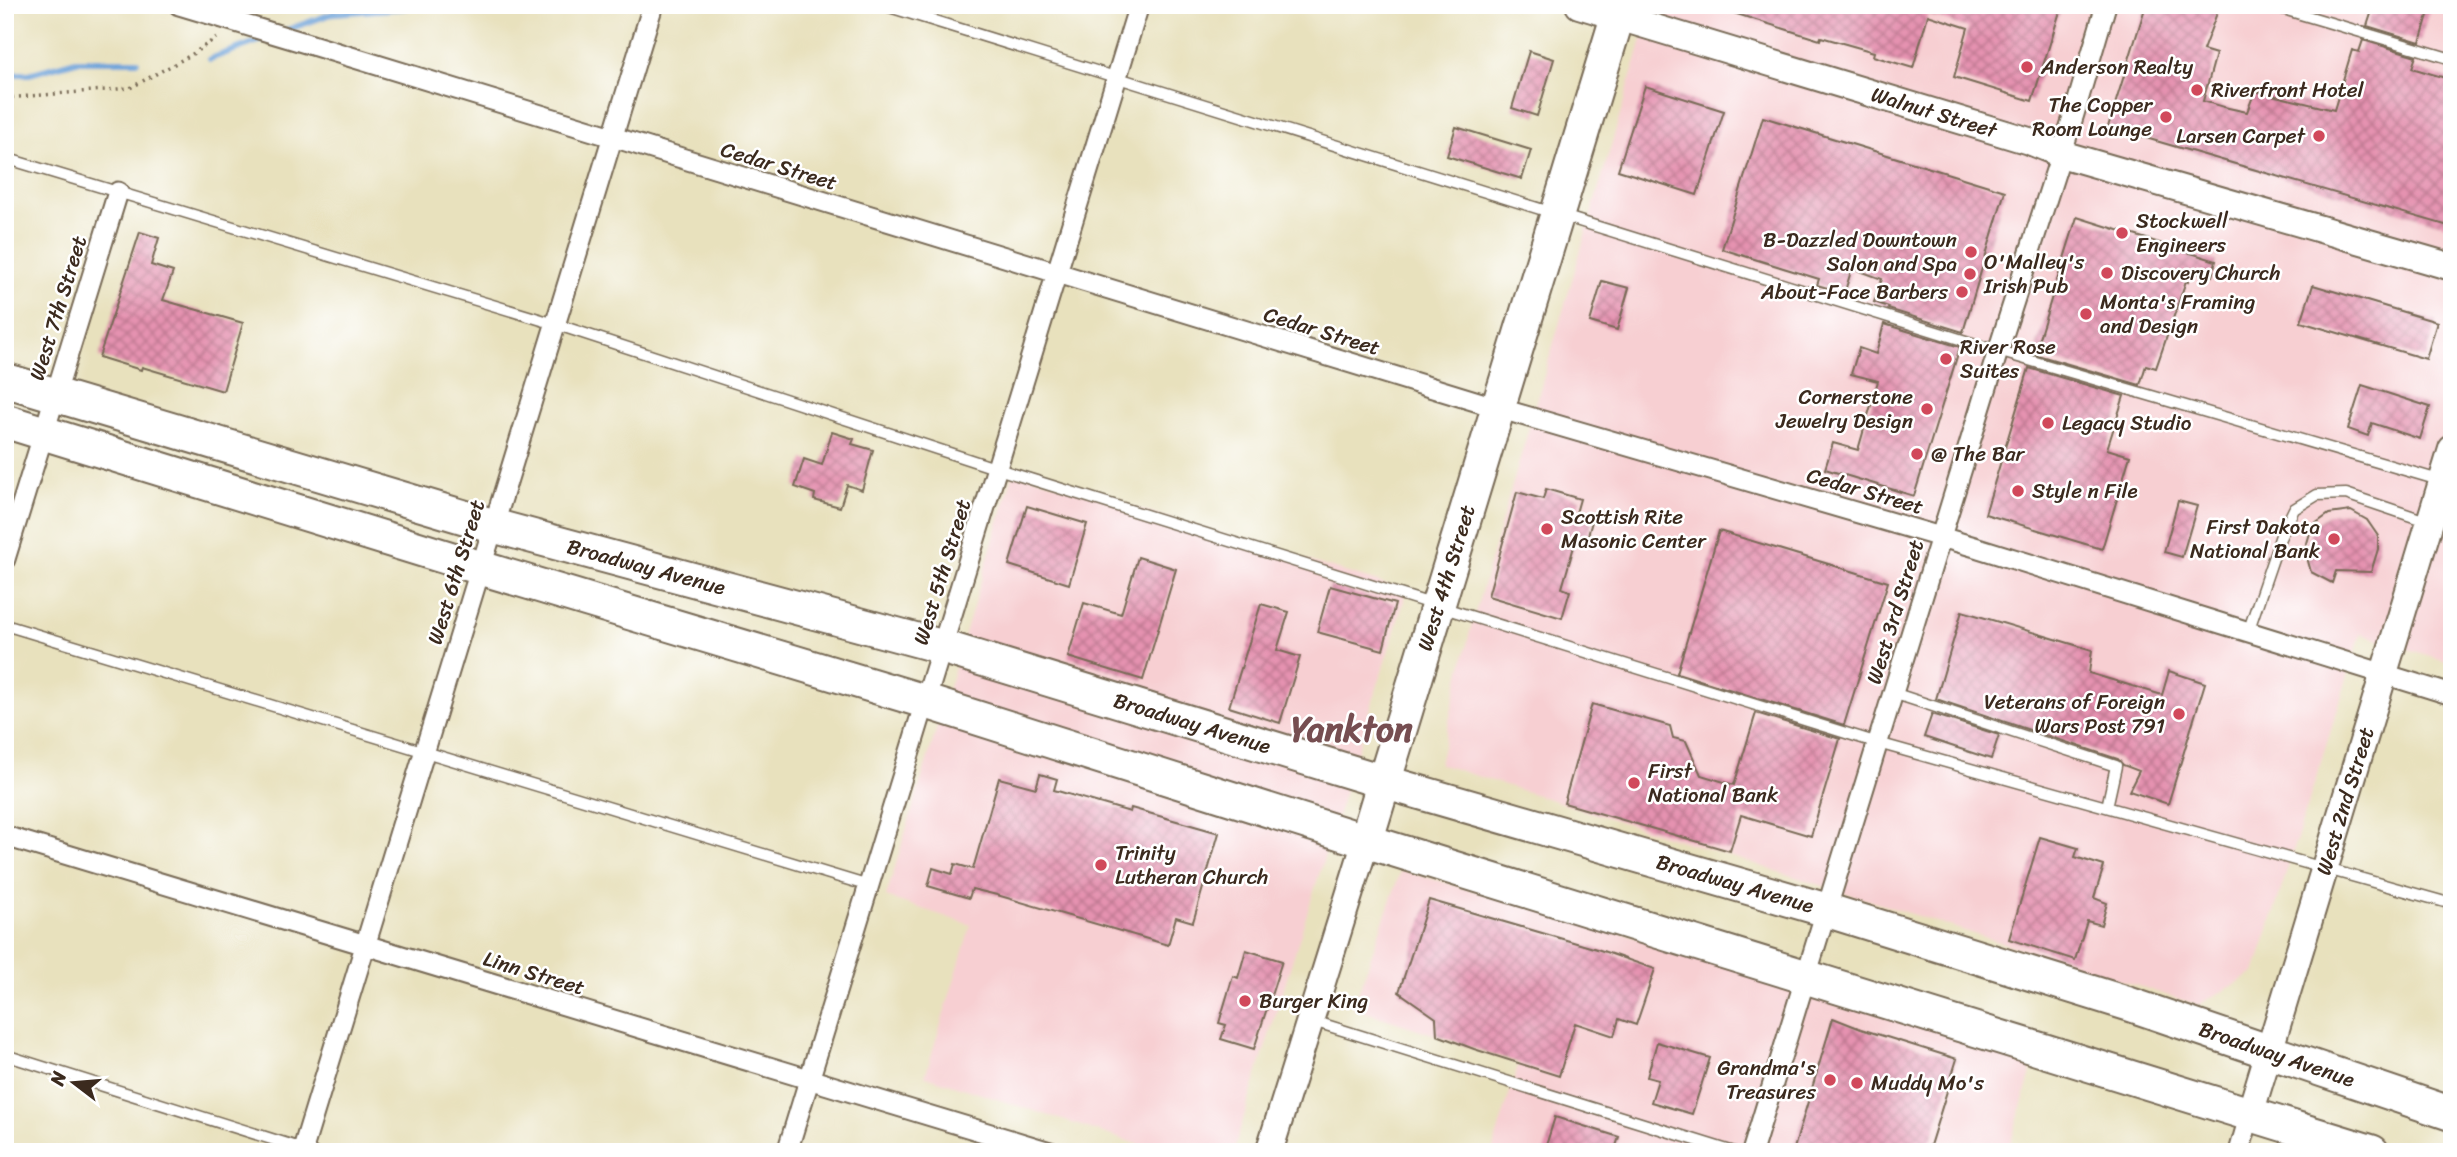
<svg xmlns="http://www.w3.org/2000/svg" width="2457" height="1157" viewBox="0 0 2457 1157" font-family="Sriracha,sans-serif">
  <defs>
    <pattern id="building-cross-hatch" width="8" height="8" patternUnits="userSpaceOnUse" patternTransform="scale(1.75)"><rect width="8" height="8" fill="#e592b0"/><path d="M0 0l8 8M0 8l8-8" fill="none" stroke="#bb778f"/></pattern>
  </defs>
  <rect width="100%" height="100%" fill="#fff"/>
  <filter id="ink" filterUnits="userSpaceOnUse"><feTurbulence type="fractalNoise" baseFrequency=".0143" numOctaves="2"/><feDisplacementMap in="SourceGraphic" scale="14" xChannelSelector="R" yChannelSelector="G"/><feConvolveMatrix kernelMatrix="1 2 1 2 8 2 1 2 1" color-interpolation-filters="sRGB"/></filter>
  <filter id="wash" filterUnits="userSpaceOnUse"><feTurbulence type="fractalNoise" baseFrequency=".00686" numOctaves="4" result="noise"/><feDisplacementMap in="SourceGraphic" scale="28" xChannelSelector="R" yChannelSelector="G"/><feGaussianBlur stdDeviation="1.57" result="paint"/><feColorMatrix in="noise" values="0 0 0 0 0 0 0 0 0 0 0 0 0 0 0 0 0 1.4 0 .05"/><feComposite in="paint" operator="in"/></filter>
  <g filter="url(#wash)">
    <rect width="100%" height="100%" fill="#e8e1bd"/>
    <path fill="#f7cfd2" d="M1652 5H2452V663L2361 634 2255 973 2198 1005 1439 764 1471 627Z
      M1014 471 1407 591 1233 1152H1162L925 1076 971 925 886 897Z
      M1401 870 1760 972 1942 1029 2033 1066 2008 1152H1492L1519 1062 1353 1008Z"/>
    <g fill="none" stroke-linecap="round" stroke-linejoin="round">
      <path stroke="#6ba1d8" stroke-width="6" d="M284 31 334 13 404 8 413 5
        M210 59 267 38
        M5 74H29L76 61H137"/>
    </g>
    <g id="blocks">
      <path fill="url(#building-cross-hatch)" d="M1722 5H1980L1996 11 1997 5H2062L2032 101 1954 77 1968 28 1928 15 1913 68 1873 56 1874 52 1821 37 1820 40 1721 9Z
        M2146 5H2220L2203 50 2216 54 2203 101 2224 107 2247 112 2255 91 2334 110 2352 50 2359 52 2363 40 2416 56 2412 68 2452 80V227L2108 127Z
        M2374 5H2431L2420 42 2367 26Z
        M1529 51 1554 59 1537 116 1512 108Z
        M1645 86 1724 111 1697 195 1618 170Z
        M1763 117 2005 191 1963 332 1888 309 1889 307 1874 302 1882 279 1852 268 1845 291H1838L1817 285 1819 279 1722 249Z
        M1456 127 1531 150 1522 179 1447 156Z
        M2077 217 2216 261 2212 276 2191 271 2188 282 2186 281 2156 368 2146 365 2140 385 2034 354Z
        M140 232 159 238 151 265 173 272 163 300 243 323 223 391 142 367 141 370 99 357Z
        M1602 281 1629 288 1617 330 1590 322Z
        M2313 285 2437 322 2426 359 2301 322Z
        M1884 324 1960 347 1914 496 1825 469 1833 443 1858 450 1878 381 1851 374 1859 348 1876 354Z
        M2029 368 2124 396 2107 449 2130 456 2102 549 1985 514Z
        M2362 385 2430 407 2420 439 2372 423 2368 436 2348 429Z
        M832 432 854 439 852 444 873 450 862 490 847 485 840 507 814 500 815 494 795 487 804 459 822 465Z
        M1546 489 1580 499 1576 513 1593 518 1587 539 1577 536 1562 588 1570 591 1562 618 1488 596 1517 492 1543 499Z
        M2178 501 2197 506 2182 557 2164 552Z
        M1027 506 1087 524 1069 584 1009 565Z
        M2351 511 2367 520 2378 536V549L2371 572 2336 571 2332 583 2311 572 2305 550 2312 526 2329 514Z
        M1719 531 1888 582 1844 725 1677 673Z
        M1138 557 1176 569 1143 680 1068 657 1084 603 1121 614Z
        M1330 586 1395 604 1383 650 1317 632Z
        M1261 604 1289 612 1277 650 1300 657 1280 723 1229 707Z
        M1962 611 2092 650 2089 673 2162 695 2169 671 2205 683 2168 804 2129 791 2139 771 2123 765 2118 759 1936 699Z
        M1592 704 1670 726 1673 738 1686 741 1701 775 1734 785 1756 713 1840 739 1811 836 1741 815 1730 851 1564 803Z
        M1932 714 1999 735 1991 759 1924 737Z
        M1040 774 1057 779 1054 790 1130 812 1131 808 1219 833 1193 922 1176 917 1168 945 997 895 972 889 969 898 928 886 933 868 952 874 955 864 973 869 999 778 1036 788Z
        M2040 837 2078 848 2075 857 2104 866 2094 898 2107 903 2101 925 2087 921 2075 960 2009 939Z
        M1429 900 1597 949 1655 969 1636 1025 1619 1019 1614 1036 1575 1023 1559 1076 1474 1049 1437 1035 1436 1018 1399 992Z
        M1246 950 1282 961 1254 1049 1221 1039 1226 1025 1219 1023 1233 976 1238 978Z
        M1833 1018 1861 1029 1957 1059 1928 1152H1793Z
        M1657 1042 1710 1058 1692 1114 1651 1102 1658 1080 1647 1077Z
        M1555 1117 1619 1137 1614 1152H1544Z"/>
    </g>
  </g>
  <g filter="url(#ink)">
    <use href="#blocks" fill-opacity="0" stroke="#786a56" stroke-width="2"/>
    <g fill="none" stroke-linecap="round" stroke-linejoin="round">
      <defs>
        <path id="lane" d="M883 5 1998 351 2439 480
          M2270 5 2452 59
          M5 158 555 324 998 469 1878 743 2452 904
          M5 625 869 886
          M2248 632 2280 538 2294 509 2317 495 2346 494 2429 522
          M1893 693 2116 766 2107 807
          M1310 1020 1734 1152
          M5 1055 313 1152"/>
        <path id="street" d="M179 5 219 17
          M312 45 1498 408 1975 547 2452 695
          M5 559 118 192
          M5 836 1050 1152
          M302 1152 653 5
          M787 1152 1139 5
          M1752 1152 1998 351 2074 114 2106 5
          M2239 1152 2250 1114"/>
        <g id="secondary">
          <path id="s1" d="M1579 5 2029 141 2061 154 2452 267"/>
          <path id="s2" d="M2250 1114 2452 449"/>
          <path d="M1269 1152 1366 841"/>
        </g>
        <g id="highway">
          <path id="s3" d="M5 380 494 526 943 647 1384 782 1826 910 2129 1004 2452 1114"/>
          <path d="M5 421 481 568 927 702 1366 841 2372 1152"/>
          <path id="s4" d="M1366 841 1621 5"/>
        </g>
      </defs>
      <use href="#lane" stroke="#786a56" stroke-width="13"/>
      <use href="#street" stroke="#786a56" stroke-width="23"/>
      <use href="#secondary" stroke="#786a56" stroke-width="30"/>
      <use href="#highway" stroke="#786a56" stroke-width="37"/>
      <path stroke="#786a56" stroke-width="3.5" stroke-dasharray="2 5" stroke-linecap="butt" d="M5 98 130 88 191 55 216 38"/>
      <use href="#lane" stroke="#fff" stroke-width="10"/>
      <use href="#street" stroke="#fff" stroke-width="19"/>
      <use href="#secondary" stroke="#fff" stroke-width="26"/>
      <use href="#highway" stroke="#fff" stroke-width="33"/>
      <defs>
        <path id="street-bridge" d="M219 17 312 45"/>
      </defs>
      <use href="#street-bridge" stroke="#786a56" stroke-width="23" stroke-linecap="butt"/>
      <use href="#street-bridge" stroke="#fff" stroke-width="19"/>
    </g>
  </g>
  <g fill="#d1495b" stroke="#fff" stroke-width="2.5">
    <circle cx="2027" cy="67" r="7"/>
    <circle cx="2197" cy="90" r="7"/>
    <circle cx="2166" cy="117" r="7"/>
    <circle cx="2319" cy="136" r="7"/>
    <circle cx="2122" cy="233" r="7"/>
    <circle cx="1971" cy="252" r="7"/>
    <circle cx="2107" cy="273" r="7"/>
    <circle cx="1970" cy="274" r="7"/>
    <circle cx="1962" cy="292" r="7"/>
    <circle cx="2086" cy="314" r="7"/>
    <circle cx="1946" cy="359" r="7"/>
    <circle cx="1927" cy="409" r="7"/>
    <circle cx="2048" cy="423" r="7"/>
    <circle cx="1917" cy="454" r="7"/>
    <circle cx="2018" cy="491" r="7"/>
    <circle cx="1547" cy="529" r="7"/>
    <circle cx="2334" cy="539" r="7"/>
    <circle cx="2179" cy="714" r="7"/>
    <circle cx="1634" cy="783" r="7"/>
    <circle cx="1101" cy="865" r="7"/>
    <circle cx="1245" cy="1001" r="7"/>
    <circle cx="1830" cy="1080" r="7"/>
    <circle cx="1857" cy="1083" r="7"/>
  </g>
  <g text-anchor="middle" stroke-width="5" stroke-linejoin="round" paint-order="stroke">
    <g font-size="21" fill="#3b2a1e" stroke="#fff" text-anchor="start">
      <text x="2041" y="74">Anderson Realty</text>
      <text x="2211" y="97">Riverfront Hotel</text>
      <text x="2152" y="112" text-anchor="end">The Copper<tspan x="2152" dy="24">Room Lounge</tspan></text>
      <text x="2305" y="143" text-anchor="end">Larsen Carpet</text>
      <text x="2136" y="228">Stockwell<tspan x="2136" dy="24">Engineers</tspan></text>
      <text x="1957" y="247" text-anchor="end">B-Dazzled Downtown<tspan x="1957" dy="24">Salon and Spa</tspan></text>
      <text x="1984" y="269">O'Malley's<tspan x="1984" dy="24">Irish Pub</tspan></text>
      <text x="2121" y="280">Discovery Church</text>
      <text x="1948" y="299" text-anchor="end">About-Face Barbers</text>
      <text x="2100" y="309">Monta's Framing<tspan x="2100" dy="24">and Design</tspan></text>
      <text x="1960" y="354">River Rose<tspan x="1960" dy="24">Suites</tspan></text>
      <text x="1913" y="404" text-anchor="end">Cornerstone<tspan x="1913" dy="24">Jewelry Design</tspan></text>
      <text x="2062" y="430">Legacy Studio</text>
      <text x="1931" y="461">@ The Bar</text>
      <text x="2032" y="498">Style n File</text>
      <text x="1561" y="524">Scottish Rite<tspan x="1561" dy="24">Masonic Center</tspan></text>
      <text x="2320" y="534" text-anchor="end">First Dakota<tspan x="2320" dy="24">National Bank</tspan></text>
      <text x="2165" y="709" text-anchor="end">Veterans of Foreign<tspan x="2165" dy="24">Wars Post 791</tspan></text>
      <text x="1648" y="778">First<tspan x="1648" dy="24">National Bank</tspan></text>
      <text x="1115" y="860">Trinity<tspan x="1115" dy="24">Lutheran Church</tspan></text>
      <text x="1259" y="1008">Burger King</text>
      <text x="1816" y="1075" text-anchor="end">Grandma's<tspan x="1816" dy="24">Treasures</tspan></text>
      <text x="1871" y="1090">Muddy Mo's</text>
    </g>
    <g font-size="21" fill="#3b2a1e" stroke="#fff">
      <text dy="7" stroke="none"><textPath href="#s1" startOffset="371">Walnut Street</textPath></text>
      <text transform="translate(779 166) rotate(17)" y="7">Cedar Street</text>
      <text transform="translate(58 308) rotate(-73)" y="7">West 7th Street</text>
      <text transform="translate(1322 331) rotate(17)" y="7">Cedar Street</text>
      <text transform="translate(1865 491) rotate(16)" y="7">Cedar Street</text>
      <text dy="7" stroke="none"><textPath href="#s3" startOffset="668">Broadway Avenue</textPath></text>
      <text transform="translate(456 572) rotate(-73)" y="7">West 6th Street</text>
      <text transform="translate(942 572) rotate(-73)" y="7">West 5th Street</text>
      <text dy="7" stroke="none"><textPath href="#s4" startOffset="275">West 4th Street</textPath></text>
      <text transform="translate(1895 612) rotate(-73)" y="7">West 3rd Street</text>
      <text dy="7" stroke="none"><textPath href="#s3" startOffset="1236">Broadway Avenue</textPath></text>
      <text dy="7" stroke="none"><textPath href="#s2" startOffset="327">West 2nd Street</textPath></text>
      <text dy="7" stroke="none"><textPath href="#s3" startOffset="1802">Broadway Avenue</textPath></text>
      <text transform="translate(534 973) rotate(17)" y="7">Linn Street</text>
      <text dy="7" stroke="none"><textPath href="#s3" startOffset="2370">Broadway Avenue</textPath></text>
    </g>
    <g font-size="35" font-weight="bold" fill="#764e51" stroke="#fff">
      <text x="1352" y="741">Yankton</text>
    </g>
  </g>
  <rect width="2457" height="1157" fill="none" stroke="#fff" stroke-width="28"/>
  <g transform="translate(74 1083) rotate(286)" stroke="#ffffff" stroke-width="5" paint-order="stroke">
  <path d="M0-5L12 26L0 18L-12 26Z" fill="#3b2a1e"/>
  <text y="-10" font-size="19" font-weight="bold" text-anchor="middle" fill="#3b2a1e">N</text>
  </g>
</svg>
